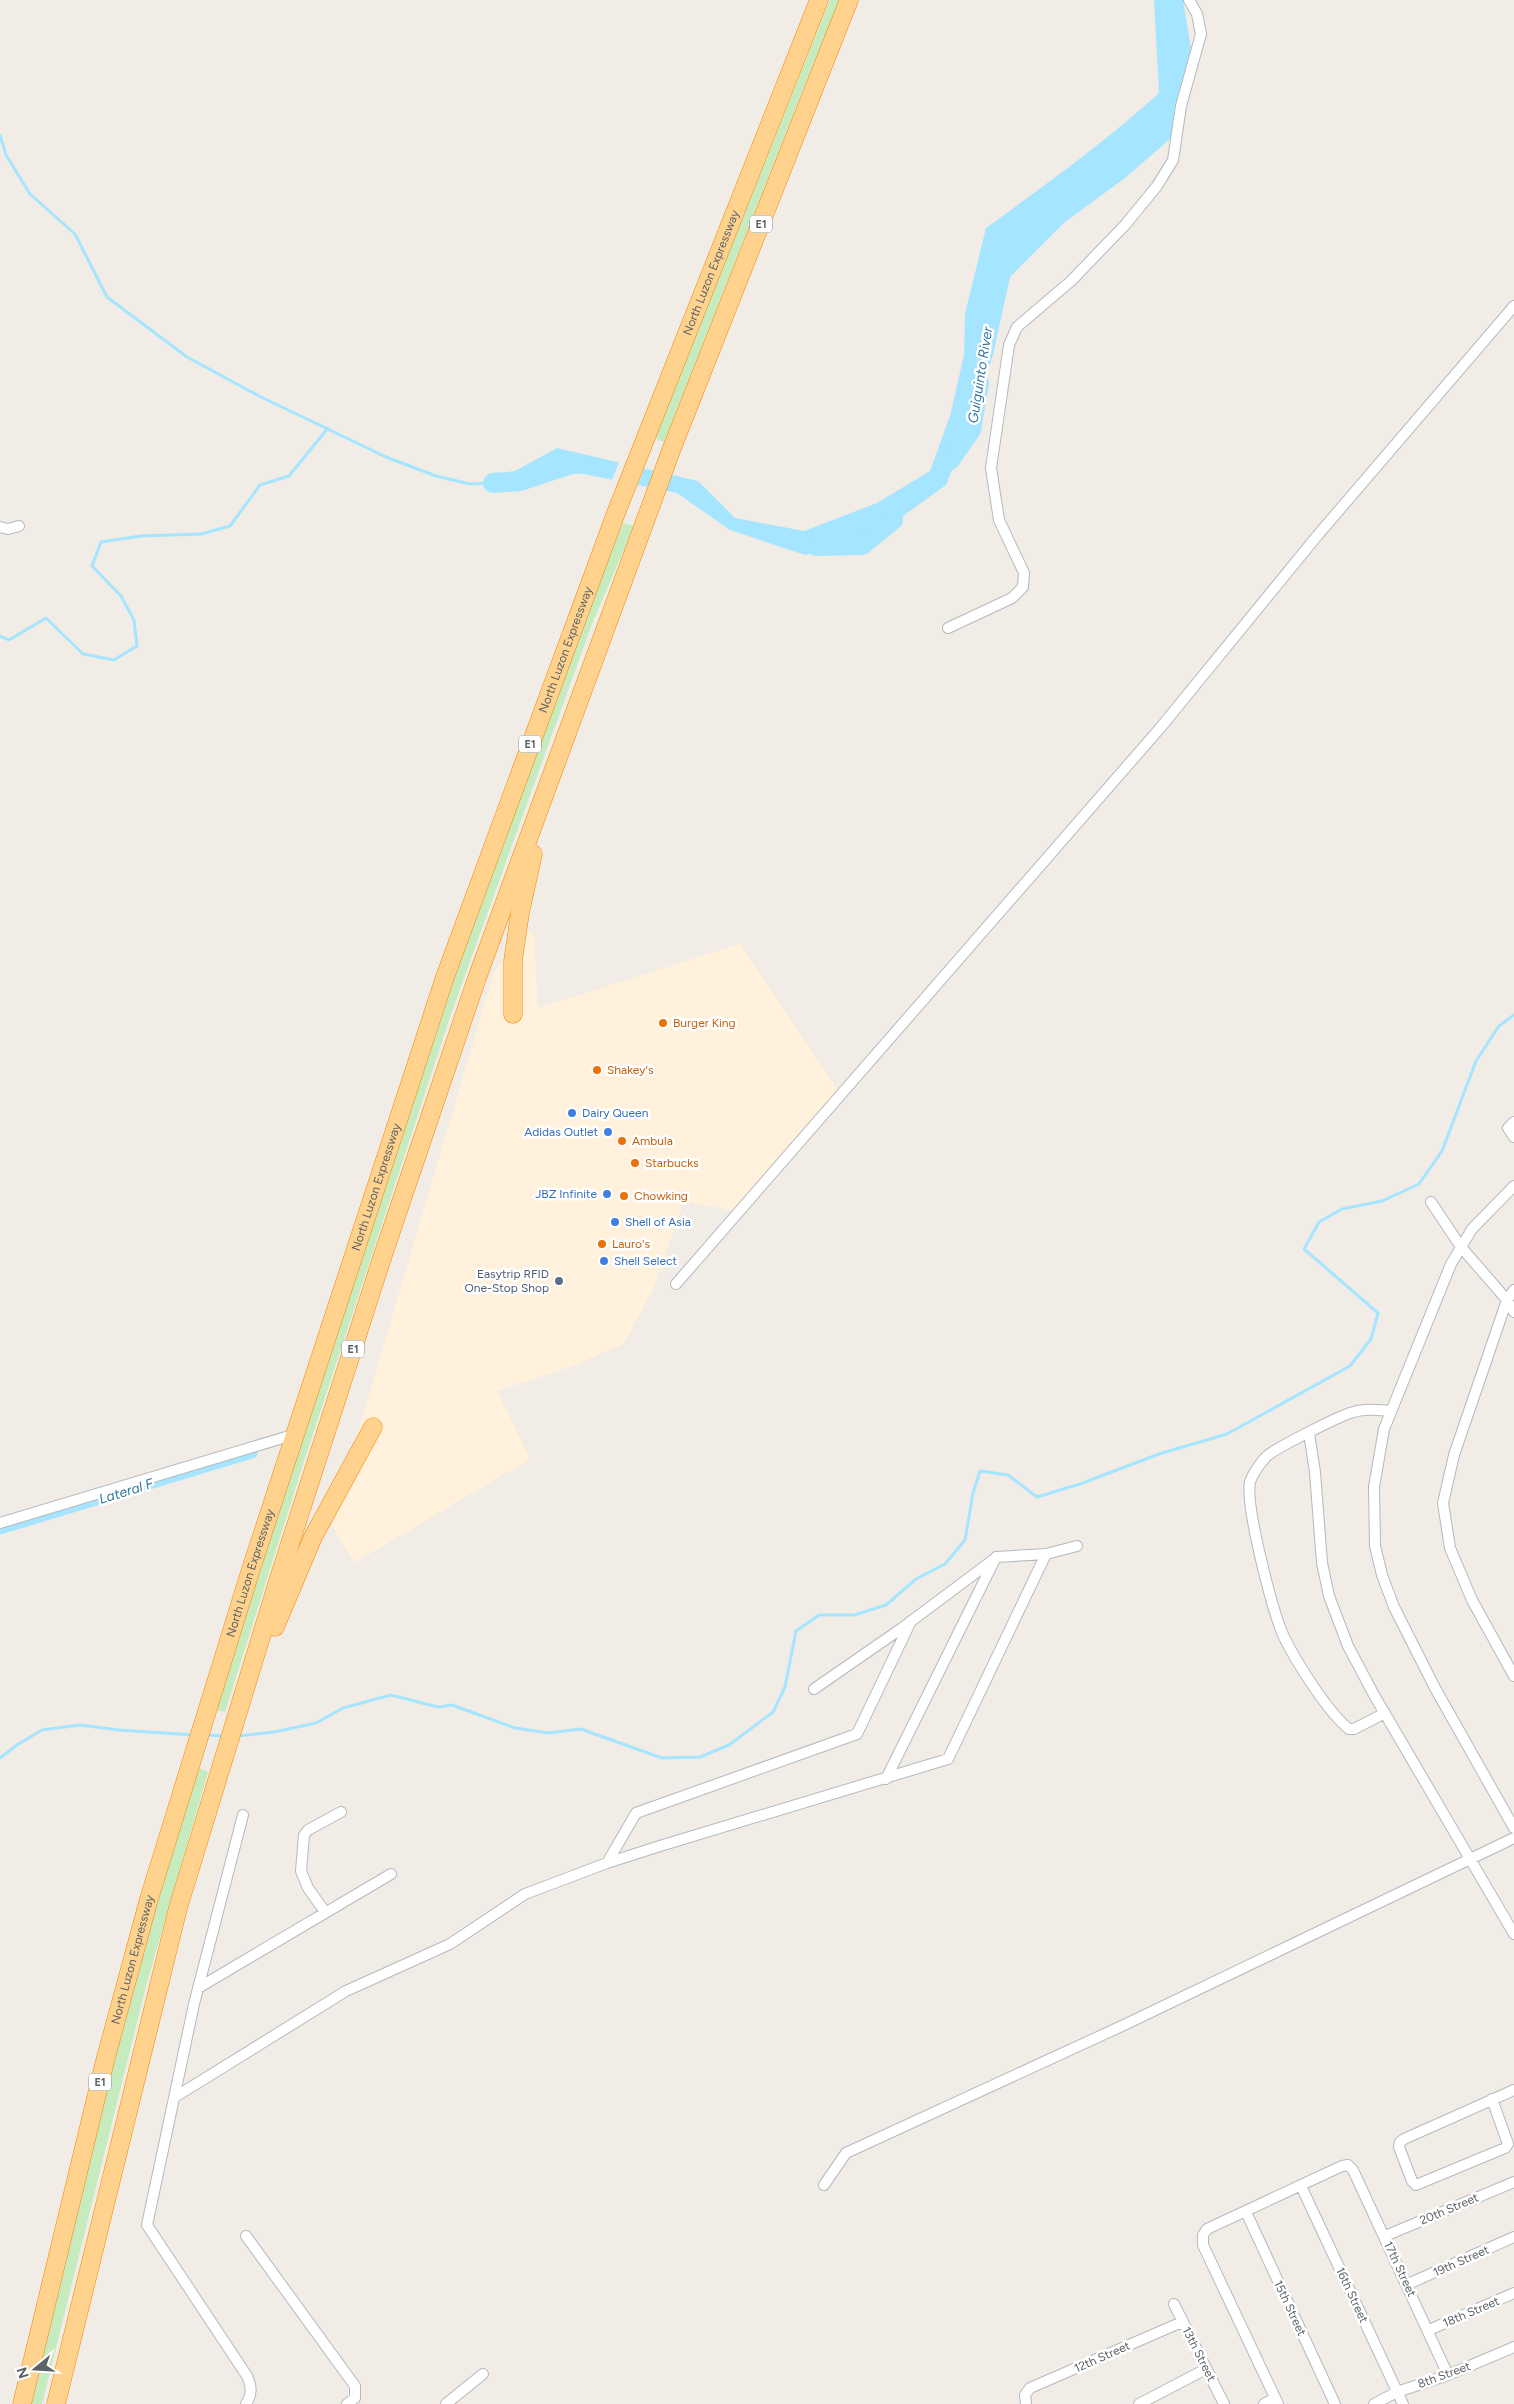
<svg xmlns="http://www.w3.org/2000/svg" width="1514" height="2404" viewBox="0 0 1514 2404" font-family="Figtree,sans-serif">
  <rect width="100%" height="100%" fill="#f1ece5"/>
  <path fill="#fff1db" d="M527 930 534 935 538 1008 740 944 838 1090 736 1211 684 1201 655 1285 624 1344 570 1367 497 1391 530 1459 354 1563 331 1523 494 972Z"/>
  <path fill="#c5ebbf" d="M830 0H840L801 94 664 442 655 438Z
    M623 523 634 526 592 624 451 1014 306 1455 225 1712 215 1710 245 1609 486 884 583 620Z
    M196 1767 208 1772 146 1986 42 2404H30L134 1981Z"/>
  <path fill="#a6e5ff" d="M1154 0H1183L1191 49 1184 127 1125 178 1065 222 1010 277 993 355 966 435 946 485 874 537 805 555 730 530 677 493 584 474 540 468 493 483 557 448 698 481 735 518 804 531 877 503 930 471 950 416 964 355 965 314 986 228C1045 185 1104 143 1159 93Z"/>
  <path fill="#f1ece5" d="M620 460 645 467 637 487 611 482Z"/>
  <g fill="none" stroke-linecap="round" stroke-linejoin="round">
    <path stroke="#a6e5ff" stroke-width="3" d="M0 135 6 155 30 194 75 234 107 297 187 357 259 396 386 457 436 476 470 484 493 483
      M0 636 9 640 46 618 83 654 114 660 137 646 134 620 121 596 92 566 101 542 141 536 201 534 230 526 260 485 289 476 328 428
      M205 1735 224 1736
      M238 1736 274 1732 316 1723 343 1708 391 1695 438 1707 452 1705 515 1728 548 1733 581 1729 662 1758 700 1757 729 1745 773 1712 785 1687 796 1631 819 1615H854L886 1605 916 1579 945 1564 965 1540 973 1493 980 1471 1008 1475 1037 1497 1080 1484 1159 1454 1227 1434 1350 1366 1371 1339 1378 1313 1304 1249 1319 1222 1342 1209 1382 1201 1419 1184 1442 1151 1476 1061 1499 1026 1514 1015
      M0 1758 17 1745 42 1730 80 1725 119 1730 194 1735"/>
    <path stroke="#a6e5ff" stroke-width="11" d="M0 1529 252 1453"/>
    <path stroke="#a6e5ff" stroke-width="20" d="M949 461 971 430 979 383
      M493 483 520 481 571 464H578
      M816 546 862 545 893 520"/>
    <defs>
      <path id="street" d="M0 527 8 529 19 526
        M948 628 1012 598 1023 587 1024 573 999 520 991 468 1009 345 1017 327 1071 281 1125 225 1157 186 1173 160 1181 106 1201 34 1197 14 1189 0
        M1514 1122 1508 1128 1514 1137
        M1514 1186 1472 1229 1451 1264 1384 1429 1374 1487 1375 1546 1382 1575 1394 1607 1435 1688 1514 1828
        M1431 1202 1461 1247 1507 1300 1514 1312
        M676 1284 1161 727 1317 536 1514 306
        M1514 1290 1507 1300 1454 1455 1443 1503 1450 1548 1472 1600 1514 1676
        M1309 1433 1315 1472 1322 1563 1329 1596 1348 1646 1374 1695 1514 1934
        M0 1523 296 1434
        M814 1689 902 1628 993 1560
        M1385 1713 1354 1729H1349C1329 1714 1295 1660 1284 1637 1273 1613 1245 1506 1250 1482 1252 1475 1261 1462 1266 1457 1273 1449 1338 1417 1350 1413 1364 1408 1377 1410 1391 1411
        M886 1779 996 1557 1046 1554 1077 1546
        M243 1815 194 2004 147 2225 247 2376C252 2387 252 2394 246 2404
        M607 1863 636 1813 857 1734 911 1621
        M325 1912 308 1888 301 1871 304 1835 308 1830 341 1812
        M198 1988 391 1874
        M175 2097 346 1991 450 1944 525 1894 607 1863 660 1846 948 1759 1046 1554
        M1492 2099 1508 2144 1505 2148 1416 2185 1412 2181 1399 2147 1400 2142 1404 2139 1514 2090
        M824 2185 846 2153 1124 2025 1514 1838
        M1301 2186 1403 2404
        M1246 2212 1335 2404
        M246 2236 355 2386V2398L347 2404
        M1385 2236 1514 2182
        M1408 2284 1514 2237
        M1174 2304 1224 2404
        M1429 2330 1514 2293
        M446 2404 483 2374
        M1026 2404 1025 2395 1030 2388 1182 2322
        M1139 2404 1206 2369
        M1264 2404 1275 2398
        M1278 2404 1203 2245V2235L1207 2229 1342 2166 1348 2165 1353 2170 1448 2375
        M1374 2404 1397 2392 1448 2375 1514 2347"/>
      <g id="highway">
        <path d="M513 1014V961L520 913 533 854"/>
        <path d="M275 1627 313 1537 373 1427"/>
        <path id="s1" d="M22 2404 105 2061 149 1899 251 1569 445 977 616 513 819 0"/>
        <path d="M56 2404 178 1908 279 1578 382 1258 477 978 672 448 849 0"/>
      </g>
    </defs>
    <use href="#street" stroke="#b5b9bd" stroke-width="12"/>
    <use href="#highway" stroke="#f58500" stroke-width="19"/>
    <use href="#street" stroke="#fff" stroke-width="10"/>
    <use href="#highway" stroke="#ffd28d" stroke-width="18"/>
  </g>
  <g fill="#e8710a" stroke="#fff" stroke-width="2">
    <circle cx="663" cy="1023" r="5"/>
    <circle cx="597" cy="1070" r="5"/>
    <circle cx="622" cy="1141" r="5"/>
    <circle cx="635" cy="1163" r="5"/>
    <circle cx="624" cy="1196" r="5"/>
    <circle cx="602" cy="1244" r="5"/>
  </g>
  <g fill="#3f7fe0" stroke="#fff" stroke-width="2">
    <circle cx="572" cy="1113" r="5"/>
    <circle cx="608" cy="1132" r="5"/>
    <circle cx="607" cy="1194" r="5"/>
    <circle cx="615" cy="1222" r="5"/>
    <circle cx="604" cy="1261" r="5"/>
  </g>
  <circle fill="#5c6f8a" stroke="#fff" stroke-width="2" cx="559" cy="1281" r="5"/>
  <g text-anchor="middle" stroke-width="5" stroke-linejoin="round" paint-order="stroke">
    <g fill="#fff" stroke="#8d9295" stroke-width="1">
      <rect x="750" y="215.5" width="22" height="17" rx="4"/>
      <rect x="519" y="735.5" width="22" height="17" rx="4"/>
      <rect x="342" y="1340.5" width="22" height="17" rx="4"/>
      <rect x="89" y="2073.5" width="22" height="17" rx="4"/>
    </g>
    <g font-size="11" font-weight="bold" fill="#5c6367">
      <text x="761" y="228">E1</text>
      <text x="530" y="748">E1</text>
      <text x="353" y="1353">E1</text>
      <text x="100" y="2086">E1</text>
    </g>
    <g font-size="12" fill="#5c6367" stroke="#fff">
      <text dy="4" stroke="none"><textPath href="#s1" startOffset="2242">North Luzon Expressway</textPath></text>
      <text dy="4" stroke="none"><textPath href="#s1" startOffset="1838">North Luzon Expressway</textPath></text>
      <text dy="4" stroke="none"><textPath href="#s1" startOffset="1268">North Luzon Expressway</textPath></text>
      <text dy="4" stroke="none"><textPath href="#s1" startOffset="862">North Luzon Expressway</textPath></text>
      <text dy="4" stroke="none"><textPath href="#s1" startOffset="458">North Luzon Expressway</textPath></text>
      <text transform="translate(1449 2209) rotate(-23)" y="4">20th Street</text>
      <text transform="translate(1461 2261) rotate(-24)" y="4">19th Street</text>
      <text transform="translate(1400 2269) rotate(65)" y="4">17th Street</text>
      <text transform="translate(1352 2295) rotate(65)" y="4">16th Street</text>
      <text transform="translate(1290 2308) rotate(65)" y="4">15th Street</text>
      <text transform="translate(1471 2312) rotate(-23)" y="4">18th Street</text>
      <text transform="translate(1199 2354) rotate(63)" y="4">13th Street</text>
      <text transform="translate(1102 2357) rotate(-24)" y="4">12th Street</text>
      <text transform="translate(1444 2375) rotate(-20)" y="4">8th Street</text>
    </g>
    <g font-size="12" fill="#c56008" stroke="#fff" text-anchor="start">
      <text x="673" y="1027">Burger King</text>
      <text x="607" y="1074">Shakey's</text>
      <text x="632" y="1145">Ambula</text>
      <text x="645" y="1167">Starbucks</text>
      <text x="634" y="1200">Chowking</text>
      <text x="612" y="1248">Lauro's</text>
    </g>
    <g font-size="12" fill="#366cbe" stroke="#fff" text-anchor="start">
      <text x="582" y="1117">Dairy Queen</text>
      <text x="598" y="1136" text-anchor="end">Adidas Outlet</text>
      <text x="597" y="1198" text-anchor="end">JBZ Infinite</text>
      <text x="625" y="1226">Shell of Asia</text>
      <text x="614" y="1265">Shell Select</text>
    </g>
    <g font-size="12" fill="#4e5e75" stroke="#fff" text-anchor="end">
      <text x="549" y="1278">Easytrip RFID<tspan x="549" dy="14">One-Stop Shop</tspan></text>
    </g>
    <g font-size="14" font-style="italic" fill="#3077a0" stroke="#fff">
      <text transform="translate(980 375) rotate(-81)" y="5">Guiguinto River</text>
      <text transform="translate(126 1491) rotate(-17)" y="5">Lateral F</text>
    </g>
  </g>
  <g transform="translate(35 2369) rotate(252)" stroke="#ffffff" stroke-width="4" paint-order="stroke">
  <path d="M0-4L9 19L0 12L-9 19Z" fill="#5c6367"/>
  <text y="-8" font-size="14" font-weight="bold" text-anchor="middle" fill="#5c6367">N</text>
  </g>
</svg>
